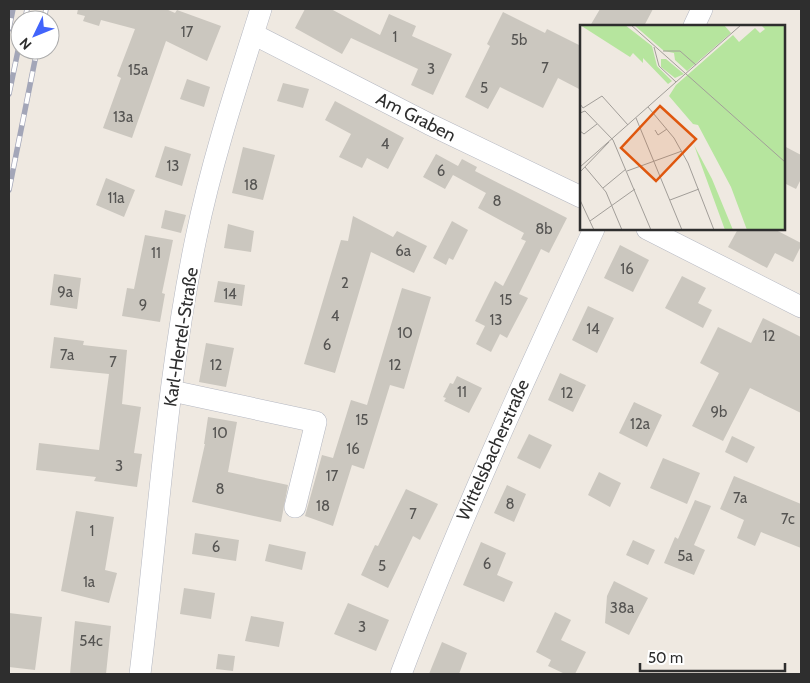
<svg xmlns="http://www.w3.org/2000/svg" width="810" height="683" viewBox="0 0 810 683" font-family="Cabin,sans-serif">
  <rect width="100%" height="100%" fill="#efe9e1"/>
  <path fill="#cbc7bf" d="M78 9H166L175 13 177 10 221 26 207 61 166 41 132 138 103 128 121 78 117 76 135 29 101 20 99 26 83 21 85 16 77 14Z
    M305 9H331L380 35 389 14 416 26 412 36 452 54 433 95 411 85 418 69 351 38 342 54 295 28Z
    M600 9H653L644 26H590Z
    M503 12 545 33 547 29 581 46V90L558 78 543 108 500 87 488 109 465 97 490 46 487 44Z
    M187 79 210 87 204 107 180 99Z
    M283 83 309 89 303 108 277 101Z
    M335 101 404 138 388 169 367 158 362 168 339 157 351 134 325 120Z
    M165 146 191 154 182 186 155 177Z
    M784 146 801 155V179L796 189 784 183Z
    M243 147 275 155 263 200 232 193Z
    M436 154 458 166 462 159 477 167 475 171 567 218 549 253 541 249 519 294 528 298 507 338 500 334 491 352 476 344 485 326 475 321 495 281 503 286 526 241 521 239 524 233 478 208 486 193 453 175 445 189 423 177Z
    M106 178 135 190 124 217 96 205Z
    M165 210 186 215 181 233 161 228Z
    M353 216 393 237 397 231 427 246 414 273 371 252 335 373 304 364 341 240 348 241Z
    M452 221 468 230 453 260 449 258 446 265 433 258Z
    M228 224 254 231 251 252 224 248Z
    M738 229H774L801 243V246L793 262 775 253 767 268 728 247Z
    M145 235 173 240 162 293 165 294 160 322 122 316 127 288 134 289Z
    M620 245 649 260 633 292 604 278Z
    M54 274 81 278 77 309 50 305Z
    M682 276 706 288 698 303 712 310 703 328 665 308Z
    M218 281 245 285 242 306 214 302Z
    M402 288 431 297 425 317 404 389 390 385 364 469 352 465 333 526 305 516 322 455 333 458 351 400 367 405Z
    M588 306 614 318 597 353 572 340Z
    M763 318 801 337V413L750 388 723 441 692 426 719 373 700 363 718 327 751 343Z
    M54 337 84 341 83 345 127 350 122 404 141 407 134 453 142 454 137 487 94 481 96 477 36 470 39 443 99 450 109 374 50 368Z
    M206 343 234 348 226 387 199 382Z
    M560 373 586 385 573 412 548 400Z
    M457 376 482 388 469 413 444 401 446 398 443 397 450 383 453 384Z
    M634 402 662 415 647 447 619 433Z
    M208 417 237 422 228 472 288 485 281 522 192 502 205 444H204Z
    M529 434 552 445 540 469 517 458Z
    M732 436 755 447 747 463 725 452Z
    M663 458 700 473 687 504 650 488Z
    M599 472 621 483 610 507 588 495Z
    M734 476 801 504V548L761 532 755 546 737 538 744 520 720 509Z
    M507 485 526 494 514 522 494 513Z
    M406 489 438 504 420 540 413 536 388 588 361 575 375 545 378 546Z
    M695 500 711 506 694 545 705 550 694 575 664 563 675 537 678 539Z
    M76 511 114 517 105 570 117 573 109 603 61 591Z
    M195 533 239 540 236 561 192 554Z
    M633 540 655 550 648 565 626 555Z
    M481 542 506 553 497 575 513 582 504 602 463 585Z
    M269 544 306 552 302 570 265 561Z
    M614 581 648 598 629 635 605 623 607 596Z
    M184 588 215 593 211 619 180 614Z
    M348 603 389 620 376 651 334 634Z
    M555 612 571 620 561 640 586 652 575 674H565L548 666 551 660 536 652Z
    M9 613 42 617 35 670 9 667Z
    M251 616 284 622 279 647 245 641Z
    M75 621 111 626 106 674H70Z
    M442 642 467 653 459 674H429Z
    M218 654 235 656 233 671 216 669Z"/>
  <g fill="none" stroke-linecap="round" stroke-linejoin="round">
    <defs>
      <path id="street" d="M694 26 702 9
        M253 34 429 124 581 197
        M647 229 801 307
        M172 391 316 422 295 507
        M140 674C158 529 166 382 196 238 212 160 237 85 261 9
        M401 674C458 523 526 376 594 229"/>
    </defs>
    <use href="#street" stroke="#b4b7c1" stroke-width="22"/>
    <use href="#street" stroke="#fff" stroke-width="21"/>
    <defs>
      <path id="rail" d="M25 20 27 9
        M44 20 46 9
        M9 29 13 9
        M9 94 20 41
        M9 190 37 50"/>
    </defs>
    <use href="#rail" stroke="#a3a6b8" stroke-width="5.5"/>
    <use href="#rail" stroke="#fff" stroke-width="4" stroke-dasharray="11" stroke-linecap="butt"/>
  </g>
  <g text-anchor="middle" stroke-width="4" stroke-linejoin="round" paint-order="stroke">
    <g font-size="15" fill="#555452">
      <text x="187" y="37">17</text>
      <text x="395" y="42">1</text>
      <text x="519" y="45">5b</text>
      <text x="545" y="73">7</text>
      <text x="431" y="74">3</text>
      <text x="138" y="75">15a</text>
      <text x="484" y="93">5</text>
      <text x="123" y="122">13a</text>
      <text x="385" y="149">4</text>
      <text x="173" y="171">13</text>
      <text x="441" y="176">6</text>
      <text x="251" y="190">18</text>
      <text x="116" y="203">11a</text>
      <text x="497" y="206">8</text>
      <text x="544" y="234">8b</text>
      <text x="403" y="256">6a</text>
      <text x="156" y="258">11</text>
      <text x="627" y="274">16</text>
      <text x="345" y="288">2</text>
      <text x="65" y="297">9a</text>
      <text x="230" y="299">14</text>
      <text x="506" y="305">15</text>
      <text x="143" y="310">9</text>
      <text x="335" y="321">4</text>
      <text x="496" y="325">13</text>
      <text x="593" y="334">14</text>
      <text x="405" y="338">10</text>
      <text x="769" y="341">12</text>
      <text x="327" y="350">6</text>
      <text x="67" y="360">7a</text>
      <text x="113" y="367">7</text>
      <text x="216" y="370">12</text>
      <text x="395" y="370">12</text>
      <text x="462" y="397">11</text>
      <text x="567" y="398">12</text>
      <text x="719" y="417">9b</text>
      <text x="362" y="425">15</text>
      <text x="640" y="429">12a</text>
      <text x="220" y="438">10</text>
      <text x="353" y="454">16</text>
      <text x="119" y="471">3</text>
      <text x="332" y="481">17</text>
      <text x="220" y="494">8</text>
      <text x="740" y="503">7a</text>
      <text x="510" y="509">8</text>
      <text x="323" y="511">18</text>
      <text x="413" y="519">7</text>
      <text x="788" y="524">7c</text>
      <text x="92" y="536">1</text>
      <text x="216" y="552">6</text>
      <text x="685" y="561">5a</text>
      <text x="487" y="569">6</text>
      <text x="382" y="571">5</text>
      <text x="89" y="587">1a</text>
      <text x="622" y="613">38a</text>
      <text x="362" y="632">3</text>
      <text x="91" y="646">54c</text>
    </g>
    <g font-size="18" fill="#2e2e2e" stroke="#fff">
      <text transform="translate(416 117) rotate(27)" y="6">Am Graben</text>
      <text transform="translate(181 337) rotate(-81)" y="6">Karl-Hertel-Straße</text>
      <text transform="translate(493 450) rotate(-66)" y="6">Wittelsbacherstraße</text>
    </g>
  </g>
  <g transform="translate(580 25)">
    <rect width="205" height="205" fill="#efe9e1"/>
    <path d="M0 0H45L72 21 77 41 92 56 88 59 63 33V38L53 28 50 32ZM54 0H144L151 8 107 46 95 35 94 28 84 26ZM181 0H205V205H167L151 162 118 100 113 99 89 71 96 60 153 10 159 17 175 3 180 8 185 4ZM81 34H86L104 49 95 53 81 42ZM114 120 132 154 153 205H145Z" fill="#b6e59e"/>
    <path fill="none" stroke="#a29e99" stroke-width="1" d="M51 0 205 137M74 22 79 41 96 57 161 0M83 26H100L116 40M0 79 3 83 22 71 48 100M68 82 94 113 108 138 134 205M0 88 5 86 33 115 71 205M56 93 102 205M75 105 78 110 87 104M0 106 4 109 17 99M0 142 96 57M5 142 26 167 42 205M47 146 102 126M0 147 29 117M23 163 46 144M0 175 14 205M90 175 119 164M10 196 55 164"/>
    <path fill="#df570e" fill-opacity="0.15" stroke="#df570e" stroke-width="2.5" d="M80 81 116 114 76 156 41 123Z"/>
    <rect width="205" height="205" fill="none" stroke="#2e2e2e" stroke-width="2.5"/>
  </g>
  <rect width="810" height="683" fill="none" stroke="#2e2e2e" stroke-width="20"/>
  <g transform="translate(35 35) rotate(227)"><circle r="24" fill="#ffffff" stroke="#ababab"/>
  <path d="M0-4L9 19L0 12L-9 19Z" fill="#4264fb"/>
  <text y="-8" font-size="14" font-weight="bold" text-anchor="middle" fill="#2e2e2e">N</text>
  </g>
  <path d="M640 663v8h145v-8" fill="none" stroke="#2e2e2e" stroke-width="2.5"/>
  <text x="648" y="663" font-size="15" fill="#2e2e2e" stroke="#ffffff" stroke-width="4" paint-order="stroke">50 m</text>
</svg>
